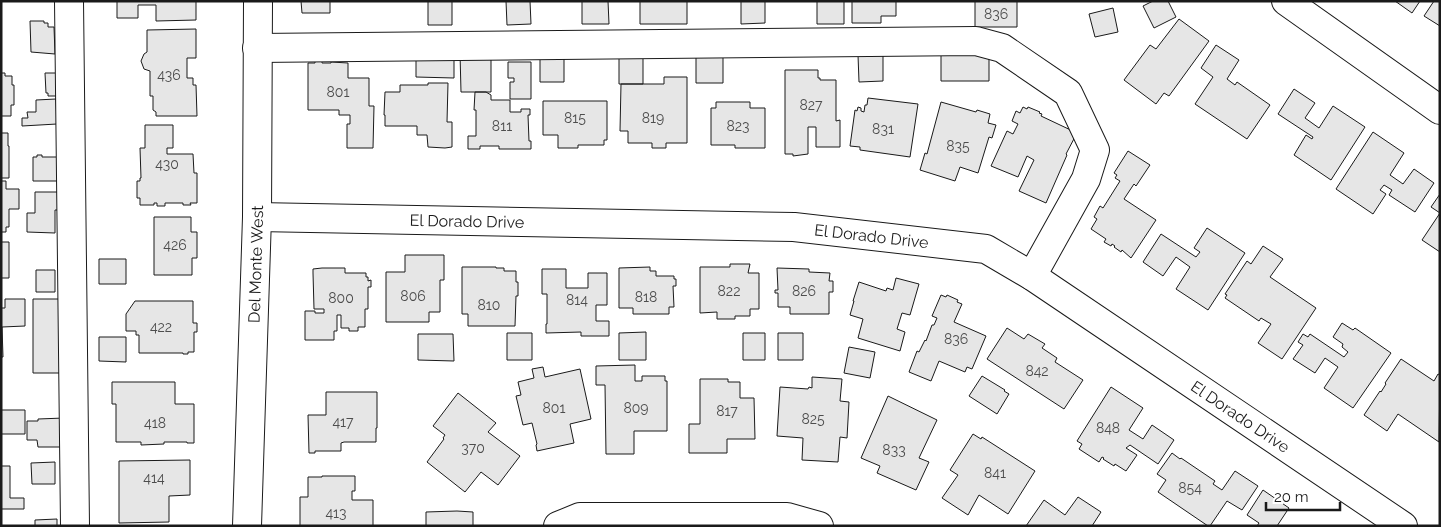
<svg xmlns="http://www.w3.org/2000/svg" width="1441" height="527" viewBox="0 0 1441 527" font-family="Raleway,sans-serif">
  <rect width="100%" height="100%" fill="#fff"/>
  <path fill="#e6e6e6" stroke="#1a1a1a" d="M117 1H196V20L156 21V5H138V18H117Z
    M301 1H330V13H302Z
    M428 1H452V25H428Z
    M506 1H530L531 24 507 25Z
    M582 1H608L609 24H582Z
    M640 1H687V24H640Z
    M741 1H765V23L741 24Z
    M817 1H844V24H817Z
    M852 1H896V16H881V23H852Z
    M975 1H1017V27H975Z
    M1153 1H1168L1176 17 1154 28 1143 6Z
    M1395 1H1420L1412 13Z
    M1434 1H1440V26L1424 16Z
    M1113 8 1118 32 1095 37 1089 14Z
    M1179 19 1209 41 1169 96 1164 93 1156 104 1124 80 1150 45 1156 49Z
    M30 21H44V23H48V27H54L55 54 31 52Z
    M196 29V58H187V78H193V85H196L197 116H156V112L153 110V96H150V71L144 69 141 61 144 54 147 52V30Z
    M1216 45 1239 60 1227 79 1235 85 1237 82 1270 105 1247 139 1195 104 1213 77 1201 68Z
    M460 53H491V92H461Z
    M454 54V78L416 77V56Z
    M941 54H989V81H941Z
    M858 55H883V81L859 82Z
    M619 56H643V84H619Z
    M696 56H723V83H696Z
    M540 57H564V82H540Z
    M315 61H322V63H331V62L348 63V78H369V106H374L373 148H347V124H350V115H339V110H308V63H315Z
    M508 62H531V99H510V82H514V78H508Z
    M785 70H818V78H820V80H836V121L840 120V147H816V127H808V154L793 156V154H785Z
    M1 73H5V76H12V85H14V105H11V116H1Z
    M45 73H60L57 96H48V93H46Z
    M664 77H687V143H666V148H652V143H628V131H620L621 84H664Z
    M428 83H448L447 122H452V147L445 148 428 147 427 135H417V126H385V115H384L385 92H400V85H428Z
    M1294 89 1315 103 1305 118 1319 128 1333 106 1365 127 1331 180 1294 155 1306 135 1312 139 1313 137 1278 114Z
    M475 92H486L491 95V100H510V112H521V109H530V115H528L529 141H531V149H499V146H480V149H468V136H476V110H474Z
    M868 98 918 104 910 157 860 150V147L850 146 855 110 857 111 858 107 861 108V111L864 112 865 105H867Z
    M56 99 57 124 22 126V118H28L27 112H36V100Z
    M543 101H607V140H604V145H578V148H558V135H543Z
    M716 102H750V108H765V148H735V145H711V108H716Z
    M941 102 976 112 977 110 990 114 988 123 996 125 992 138 989 137 978 173 960 167 955 181 920 170 925 153 927 154Z
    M1023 107 1027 109 1028 107 1040 112 1039 113 1042 114 1041 116 1077 133 1066 154 1067 155 1046 203 1019 191 1034 160 1027 156 1018 177 991 166 1007 131 1013 134 1018 124 1012 121 1016 111 1020 113Z
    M145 125H173V148H167V154H193L194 173H197V203H190L191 205H183V203H165V206H157V203H154V205H140V198H137V181H140V178H141L140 148H145Z
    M1373 132 1404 153 1390 175 1403 184 1414 169 1434 183 1415 212 1389 195 1392 190 1384 185 1380 190 1386 194 1373 214 1336 189Z
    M1 133H8V146H9V178H1Z
    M1128 151 1150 165 1136 186 1134 184 1124 199 1156 220 1131 258 1122 250 1121 252 1114 247 1115 246 1112 244 1111 246 1104 242 1106 239 1091 229 1097 219 1094 217 1100 206 1103 208 1120 181 1115 178 1117 175 1114 173Z
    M37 155H42V157H60V181H33V157H37Z
    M1 181H6V189H19V209H9V227H6V232H1Z
    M35 192H60V210H55V233L27 232V213H35Z
    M1440 194V252L1422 240 1440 213 1431 207Z
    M154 217H191V232H197V258H192V275H154Z
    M1207 228 1245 253 1208 310 1176 289 1190 267 1176 257 1163 276 1143 262 1161 234 1196 257 1200 252 1194 248Z
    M1 242H9V278H1Z
    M1263 246 1283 259 1270 277 1316 308 1282 359 1258 343 1271 324 1261 318 1259 321 1225 298 1227 295 1225 294 1247 261 1251 264Z
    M405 255H444V280H440V312H429V322H386V272H405Z
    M99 259H126V284H99Z
    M730 264H750L748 273H759V309H750V316H735V319H717V312L700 313V267H730Z
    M462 267H496V268H504V271H516V282H518V296H516L515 326H468V314H462Z
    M650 267V271H656V276H674V279H676V286H673L674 307H669V314H633V308H619V268Z
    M322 268H345V273H366V277H368V281L371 280V287H368V309H365V327H358V331H349V328H341V315H337V331H334V340H305V311H315V313H324V309H314L313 273V269Z
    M777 268 809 269V272L830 273 829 281H833V292H829V314H790V307H778V293H775V290H778Z
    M542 269H566V288H588V273H607V305H596V321H609V336H581V332L546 333V324H547V294H542Z
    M36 270H55V292H36Z
    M896 278 919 284 910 315 902 313 897 329 905 332 900 351 858 338 863 319 850 315 854 301H853L859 282 886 291 887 288 893 290Z
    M941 295 946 297 947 295 958 300 957 302 962 304 954 322 986 336 972 369 967 367 965 372 939 361 931 381 909 372 917 351 919 352 925 340 926 341 932 325H934L937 318 932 316Z
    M5 299H25V326L2 327 3 357H1V308H5Z
    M33 299H61V373H33Z
    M135 301H193V323H197V332H194V352H188V354H183V353H139V335H136V331H126V314Z
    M1342 323 1353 330 1355 328 1391 353 1353 408 1324 388 1338 367 1325 358 1315 373 1293 359 1303 345 1298 342 1303 334 1308 337 1310 334 1344 357 1348 352 1342 347 1343 344 1333 337Z
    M1007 328 1024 339 1028 334 1045 344 1042 348 1057 358 1055 362 1083 380 1064 409 987 359Z
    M646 332V360H619V333Z
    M507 333H532V360H507Z
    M743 333H765V360H743Z
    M778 333H803V360H778Z
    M418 334H453L454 361 418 360Z
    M99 337H126V362L99 361Z
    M849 347 875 352 870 378 844 373Z
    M1401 359 1434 381 1438 374 1440 375 1439 442 1398 414 1387 431 1364 415 1380 391 1381 392 1386 384 1385 383Z
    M635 365V381H642V376H665V381H667V431H634V454H606L605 385H596V366Z
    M543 367 545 377 580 369 591 419 570 424 574 443 537 451 536 445 537 444 532 423 523 425 516 396 521 395 518 382 534 378 532 369Z
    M982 376 1005 390 1004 391 1009 394 997 414 969 396Z
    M812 377 842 379 840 401 849 402 847 438 840 437 838 462 802 460 803 438 777 436 780 387 808 389 809 387 812 388Z
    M700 379H728V382H740V398H754L755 439H727V453H689V424H700Z
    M112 382H175V404H194V443H187V442H164V444L141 445V442H116V404H112Z
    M1111 387 1143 408 1129 430 1143 439 1152 425 1174 440 1158 464 1130 445 1126 448 1137 455 1126 471 1115 464 1114 466 1103 459 1104 458 1102 457 1099 462 1079 449 1082 444 1077 441Z
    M326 392H377V428H376V442H344L341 443V451H315V453H309L308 415H326Z
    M458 393 496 423 488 432 520 456 498 485 481 472 465 492 427 462 444 439 443 438 445 435 433 426Z
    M888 396 937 420 919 458 929 462 916 490 877 473 880 466 861 458Z
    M1 410H25V434H1Z
    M64 418V447H38L37 440H27V421H38V419Z
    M973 434 981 439 982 437 1035 471 1008 514 979 495 968 515 942 498 958 475 950 470Z
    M1172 453 1180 459 1181 458 1215 481 1213 484 1222 490 1235 471 1258 486 1242 510 1227 501 1210 526H1208L1158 492 1166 480 1157 474Z
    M190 460V495L169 496V522L119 523V461Z
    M55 462V484H32L31 463Z
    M1 466H10V498H24V509H1Z
    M322 476H355V491H352V500H373V526H300V497H308V477H322Z
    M1263 490 1289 508 1277 526H1257L1259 523 1247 515Z
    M1078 497 1101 512 1092 526H1026L1044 500 1065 515Z
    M457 511 473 512V526H426V512Z
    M57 519V526H35V520Z"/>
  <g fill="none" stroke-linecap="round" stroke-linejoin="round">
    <defs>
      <g id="minor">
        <path d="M69 1 75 526"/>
        <path d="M1286 1 1440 110"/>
        <path d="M257 48 976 41 1002 48 1068 93 1095 150 1086 179 1032 276"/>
        <path id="s1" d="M257 217 794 227 986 249 1032 276 1403 526"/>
        <path id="s2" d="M247 526 257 217 258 1"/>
        <path d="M558 526 580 517H787L819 526"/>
      </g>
    </defs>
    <use href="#minor" stroke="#1a1a1a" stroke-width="30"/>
    <use href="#minor" stroke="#fff" stroke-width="28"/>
  </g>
  <g text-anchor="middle" stroke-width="4" stroke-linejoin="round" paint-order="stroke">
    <g font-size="14" fill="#4d4d4d">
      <text x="996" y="19">836</text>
      <text x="169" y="80">436</text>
      <text x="338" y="97">801</text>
      <text x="811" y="110">827</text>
      <text x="575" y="123">815</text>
      <text x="653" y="123">819</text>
      <text x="502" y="131">811</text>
      <text x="738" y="131">823</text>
      <text x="883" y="134">831</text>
      <text x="958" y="151">835</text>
      <text x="167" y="169">430</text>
      <text x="175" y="250">426</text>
      <text x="729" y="296">822</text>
      <text x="804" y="296">826</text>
      <text x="413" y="301">806</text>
      <text x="646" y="302">818</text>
      <text x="341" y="303">800</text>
      <text x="577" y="305">814</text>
      <text x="489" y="310">810</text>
      <text x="161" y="332">422</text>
      <text x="956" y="344">836</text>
      <text x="1037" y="376">842</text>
      <text x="554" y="413">801</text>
      <text x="636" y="413">809</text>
      <text x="727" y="416">817</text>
      <text x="813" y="424">825</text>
      <text x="343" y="427">417</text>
      <text x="155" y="428">418</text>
      <text x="1108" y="433">848</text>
      <text x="473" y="453">370</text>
      <text x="894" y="455">833</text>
      <text x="995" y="478">841</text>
      <text x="154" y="483">414</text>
      <text x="1190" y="493">854</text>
      <text x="336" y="518">413</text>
    </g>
    <g font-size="16" fill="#1a1a1a" stroke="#fff">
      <text dy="6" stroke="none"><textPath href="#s1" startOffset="210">El Dorado Drive</textPath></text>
      <text dy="6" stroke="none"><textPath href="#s1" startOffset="615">El Dorado Drive</textPath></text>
      <text dy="6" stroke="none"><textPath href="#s2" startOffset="262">Del Monte West</textPath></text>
      <text dy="6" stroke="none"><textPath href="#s1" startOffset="1035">El Dorado Drive</textPath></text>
    </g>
  </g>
  <rect width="1441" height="527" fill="none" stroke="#1a1a1a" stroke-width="5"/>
  <path d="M1266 502v8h74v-8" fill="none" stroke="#1a1a1a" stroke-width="2.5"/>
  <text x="1274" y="502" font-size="15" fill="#1a1a1a" stroke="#ffffff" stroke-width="4" paint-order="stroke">20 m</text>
</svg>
